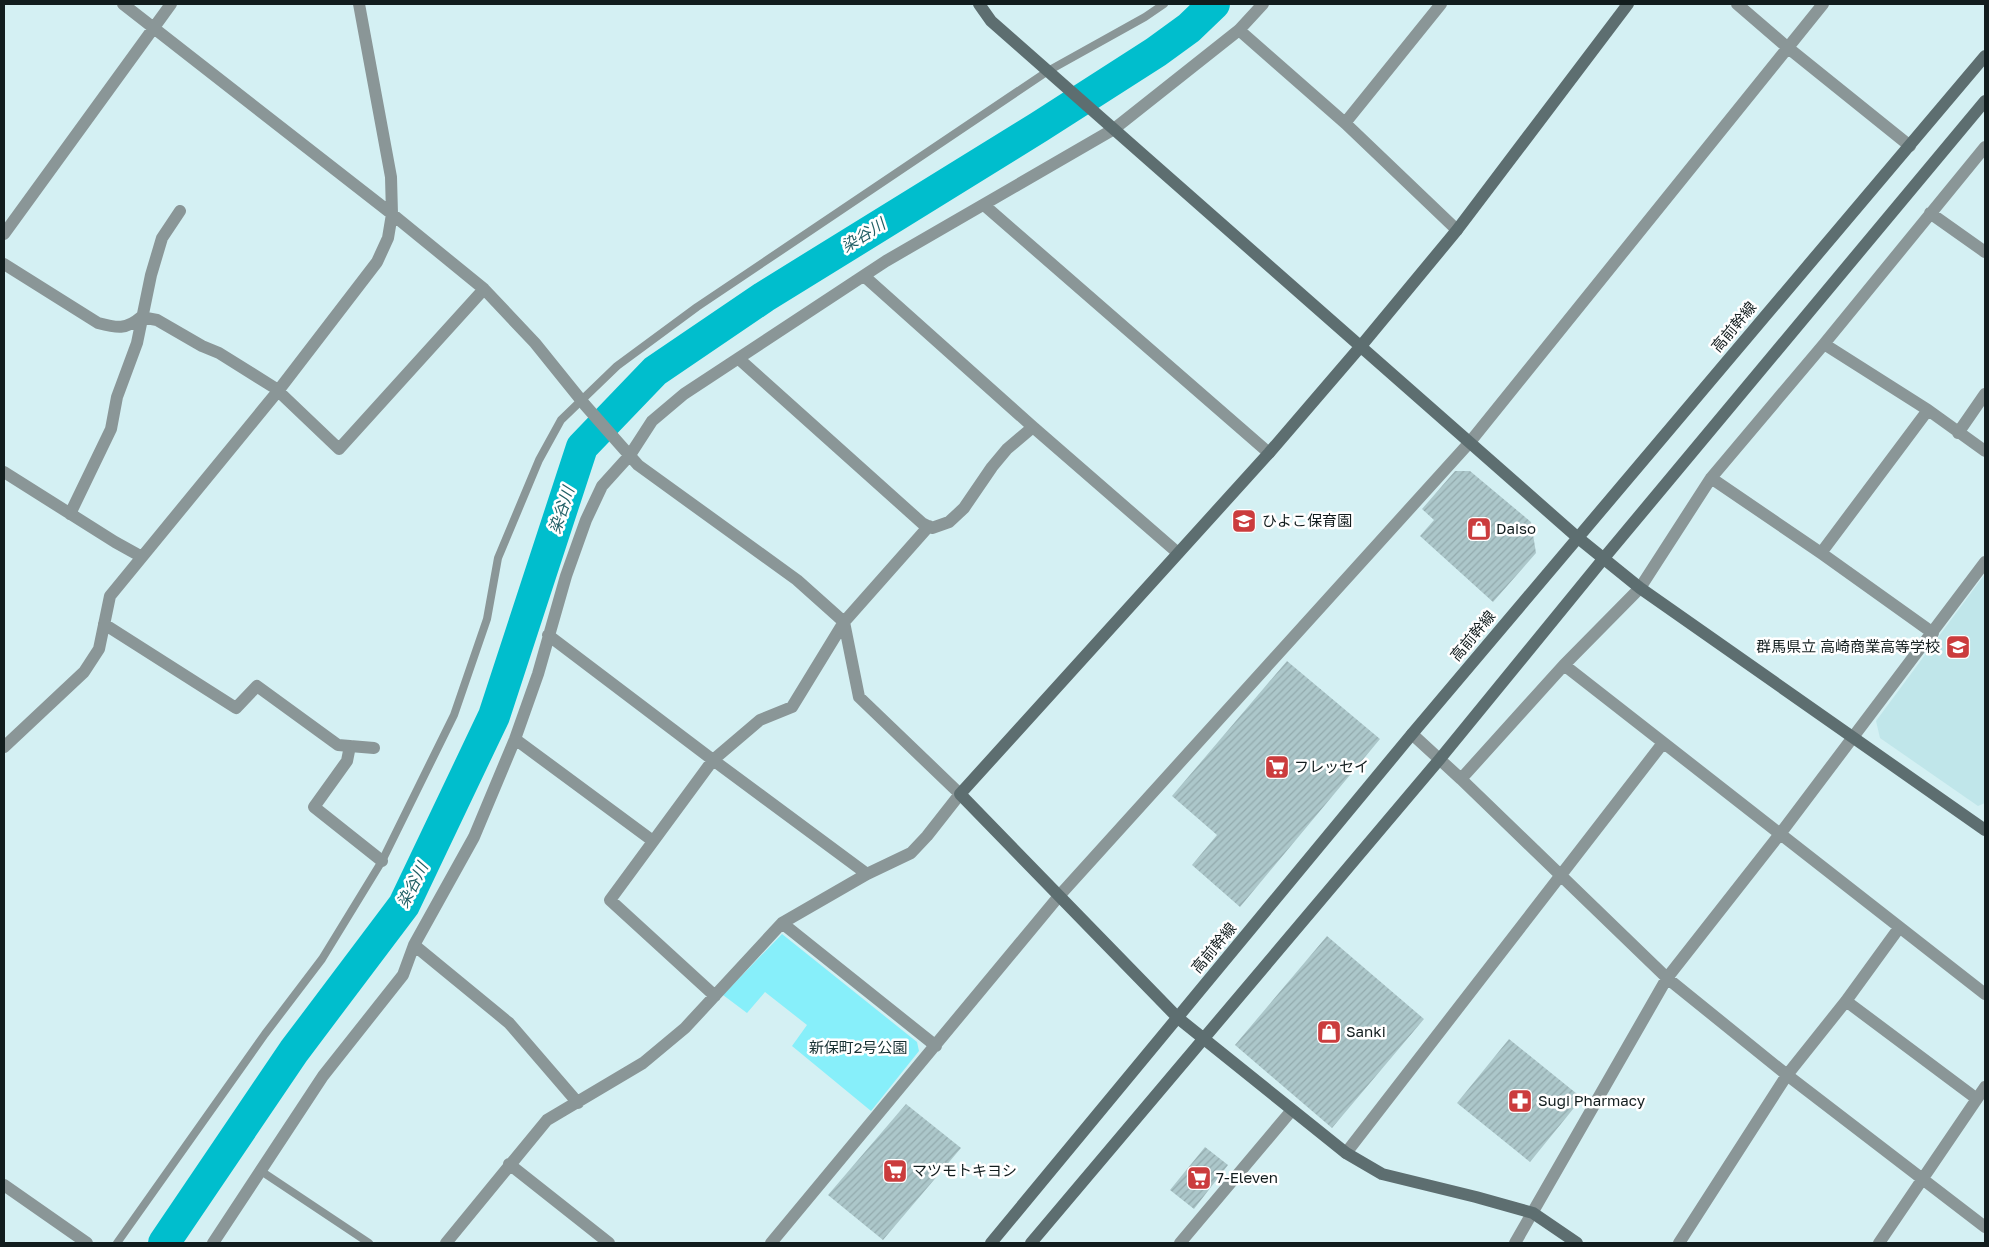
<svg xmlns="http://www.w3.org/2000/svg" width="1989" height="1247" viewBox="0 0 1989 1247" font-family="'Golos Text','Noto Sans JP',sans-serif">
  <defs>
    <pattern id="building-hatch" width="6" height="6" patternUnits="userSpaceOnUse" patternTransform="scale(1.25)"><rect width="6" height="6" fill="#acc7ca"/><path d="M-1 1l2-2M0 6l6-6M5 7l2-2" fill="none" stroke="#93aaad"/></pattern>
  </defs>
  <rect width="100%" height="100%" fill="#d4f0f3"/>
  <path fill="#c0e6ea" d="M1985 574V803L1978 806 1880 738 1876 721Z"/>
  <path fill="#87effa" d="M782 934 917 1042 919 1051 871 1111 792 1046 807 1025 765 992 747 1013 723 995Z"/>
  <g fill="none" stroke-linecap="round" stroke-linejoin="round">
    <path stroke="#00becd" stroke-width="32" d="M164 1243 294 1051 404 905 494 716 582 447 655 371 764 297 1039 127 1156 52 1189 28 1214 4"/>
  </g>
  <path fill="url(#building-hatch)" d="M1455 471H1470L1531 522 1536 553 1493 602 1420 536 1434 520 1422 509Z
    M1287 661 1380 739 1240 907 1192 865 1217 835 1172 796Z
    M1327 936 1424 1019 1332 1128 1235 1045Z
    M1509 1039 1582 1098 1530 1162 1457 1103Z
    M906 1104 961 1148 883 1240 828 1195Z
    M1205 1147 1228 1165 1194 1209 1170 1190Z"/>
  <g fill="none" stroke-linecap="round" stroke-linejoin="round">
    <path stroke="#8a9697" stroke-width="8" d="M261 1171 369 1243
      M117 1243 265 1034 322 959 382 861 454 715 487 619 498 558 539 460 561 420 617 366 697 307 1048 71 1145 17 1164 4"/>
    <path stroke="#8a9697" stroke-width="12" d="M123 4 392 214 484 289 535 343 585 405 638 465 797 580 844 622 859 697 960 794 927 836 911 853 867 874 782 923 685 1028 643 1063 547 1120 446 1243
      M1737 4 1787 47 1910 146
      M1239 30 1345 123 1457 230
      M1345 123 1441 4
      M984 205 1269 453
      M1930 213 1985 252
      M4 234 171 4
      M4 264 98 323C117 328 126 330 141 317L157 320 202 346 219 353 275 388 339 449 484 289
      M864 276 1033 427 1178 553
      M1824 344 1928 410 1985 451
      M739 359 922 523 932 528 949 522 964 508 992 467 1007 449 1033 427
      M1958 433 1985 394
      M4 472 115 542 142 557
      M1711 478 1821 553 1933 633
      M70 514 111 429 117 397 137 343 151 275 162 238 180 211
      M1821 553 1928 410
      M104 624 236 708 257 686 338 745 374 748
      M548 635 713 760 760 720 792 707 844 622 929 526
      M1564 665 1985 994
      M1412 734 1461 779 1667 978 1787 1075 1985 1227
      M515 739 653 841
      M350 746 347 761 314 807 382 861
      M4 747 84 672 99 649 110 596 278 391 377 262 388 238 392 214 391 177 359 4
      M1461 779 1564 665 1640 588 1711 478 1824 344 1985 147
      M782 923 936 1046
      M414 945 509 1023 578 1103
      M715 996 610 900 713 760 867 874
      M1846 1001 1977 1099
      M1346 1153 1663 743
      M509 1164 609 1243
      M4 1185 87 1243
      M213 1243 323 1076 403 975 414 945 474 837 515 739 538 674 566 576 586 520 602 486 630 455 652 421 684 394 886 261 1114 129 1239 30 1263 4
      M771 1243 1059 896 1470 442 1823 4
      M1180 1243 1292 1110
      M1515 1243 1667 978 1780 834 1985 562
      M1679 1243 1787 1075 1846 1001 1899 928
      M1879 1243 1985 1087"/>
    <path stroke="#5d6e70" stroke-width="12" d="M979 4 991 21 1577 537 1640 588 1985 830
      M991 1243 1412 734 1985 56
      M1031 1243 1439 760 1604 558 1985 101
      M1577 1243 1533 1213 1476 1197 1382 1174 1346 1153 1178 1018 960 794 1269 453 1361 346 1457 230 1628 4"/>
  </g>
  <defs>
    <symbol id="school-square" viewBox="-11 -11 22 22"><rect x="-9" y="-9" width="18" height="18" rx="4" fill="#cb3c3d" stroke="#fff"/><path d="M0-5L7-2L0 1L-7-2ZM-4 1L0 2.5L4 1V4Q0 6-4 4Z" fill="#fff"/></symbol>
    <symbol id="shop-square" viewBox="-11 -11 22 22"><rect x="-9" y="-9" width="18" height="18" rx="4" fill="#cb3c3d" stroke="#fff"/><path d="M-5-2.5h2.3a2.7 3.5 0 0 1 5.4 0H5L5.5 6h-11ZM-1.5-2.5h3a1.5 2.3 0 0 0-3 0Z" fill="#fff"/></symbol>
    <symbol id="supermarket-square" viewBox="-11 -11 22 22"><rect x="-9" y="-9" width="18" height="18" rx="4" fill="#cb3c3d" stroke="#fff"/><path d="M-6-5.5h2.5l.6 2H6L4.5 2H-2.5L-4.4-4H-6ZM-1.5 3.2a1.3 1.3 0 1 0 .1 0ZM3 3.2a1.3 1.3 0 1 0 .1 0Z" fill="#fff"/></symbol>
    <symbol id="pharmacy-square" viewBox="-11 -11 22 22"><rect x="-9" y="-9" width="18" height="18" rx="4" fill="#cb3c3d" stroke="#fff"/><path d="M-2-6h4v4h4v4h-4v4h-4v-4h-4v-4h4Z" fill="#fff"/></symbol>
  </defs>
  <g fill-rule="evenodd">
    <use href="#school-square" x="1230" y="507" width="28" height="28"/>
    <use href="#shop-square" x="1465" y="515" width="28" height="28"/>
    <use href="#school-square" x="1944" y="633" width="28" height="28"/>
    <use href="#supermarket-square" x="1263" y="753" width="28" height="28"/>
    <use href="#shop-square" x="1315" y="1018" width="28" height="28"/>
    <use href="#pharmacy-square" x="1506" y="1087" width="28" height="28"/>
    <use href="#supermarket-square" x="881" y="1157" width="28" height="28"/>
    <use href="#supermarket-square" x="1185" y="1164" width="28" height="28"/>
  </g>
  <g text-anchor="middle" stroke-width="5" stroke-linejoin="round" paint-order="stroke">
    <g font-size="15" fill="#121d1e" stroke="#fff">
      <text transform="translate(1734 327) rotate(-50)" y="5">高前幹線</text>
      <text transform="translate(1473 636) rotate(-50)" y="5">高前幹線</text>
      <text transform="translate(1214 948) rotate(-50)" y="5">高前幹線</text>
    </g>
    <g font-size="15" fill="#121d1e" stroke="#fff" text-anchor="start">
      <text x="1262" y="526">ひよこ保育園</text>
      <text x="1496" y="534">Daiso</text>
      <text x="1940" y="652" text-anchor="end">群馬県立 高崎商業高等学校</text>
      <text x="1294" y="772">フレッセイ</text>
      <text x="1346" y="1037">Sanki</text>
      <text x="1538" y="1106">Sugi Pharmacy</text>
      <text x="912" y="1176">マツモトキヨシ</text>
      <text x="1216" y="1183">7-Eleven</text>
    </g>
    <g font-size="15" fill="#173032" stroke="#fff">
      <text x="858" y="1053">新保町2号公園</text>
    </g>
    <g font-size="16" font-style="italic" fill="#236066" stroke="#fff">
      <text transform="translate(863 235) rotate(-32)" y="6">染谷川</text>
      <text transform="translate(561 510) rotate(-72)" y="6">染谷川</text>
      <text transform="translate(412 885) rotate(-63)" y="6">染谷川</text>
    </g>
  </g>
  <rect width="1989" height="1247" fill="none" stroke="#121d1e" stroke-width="10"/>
</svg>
